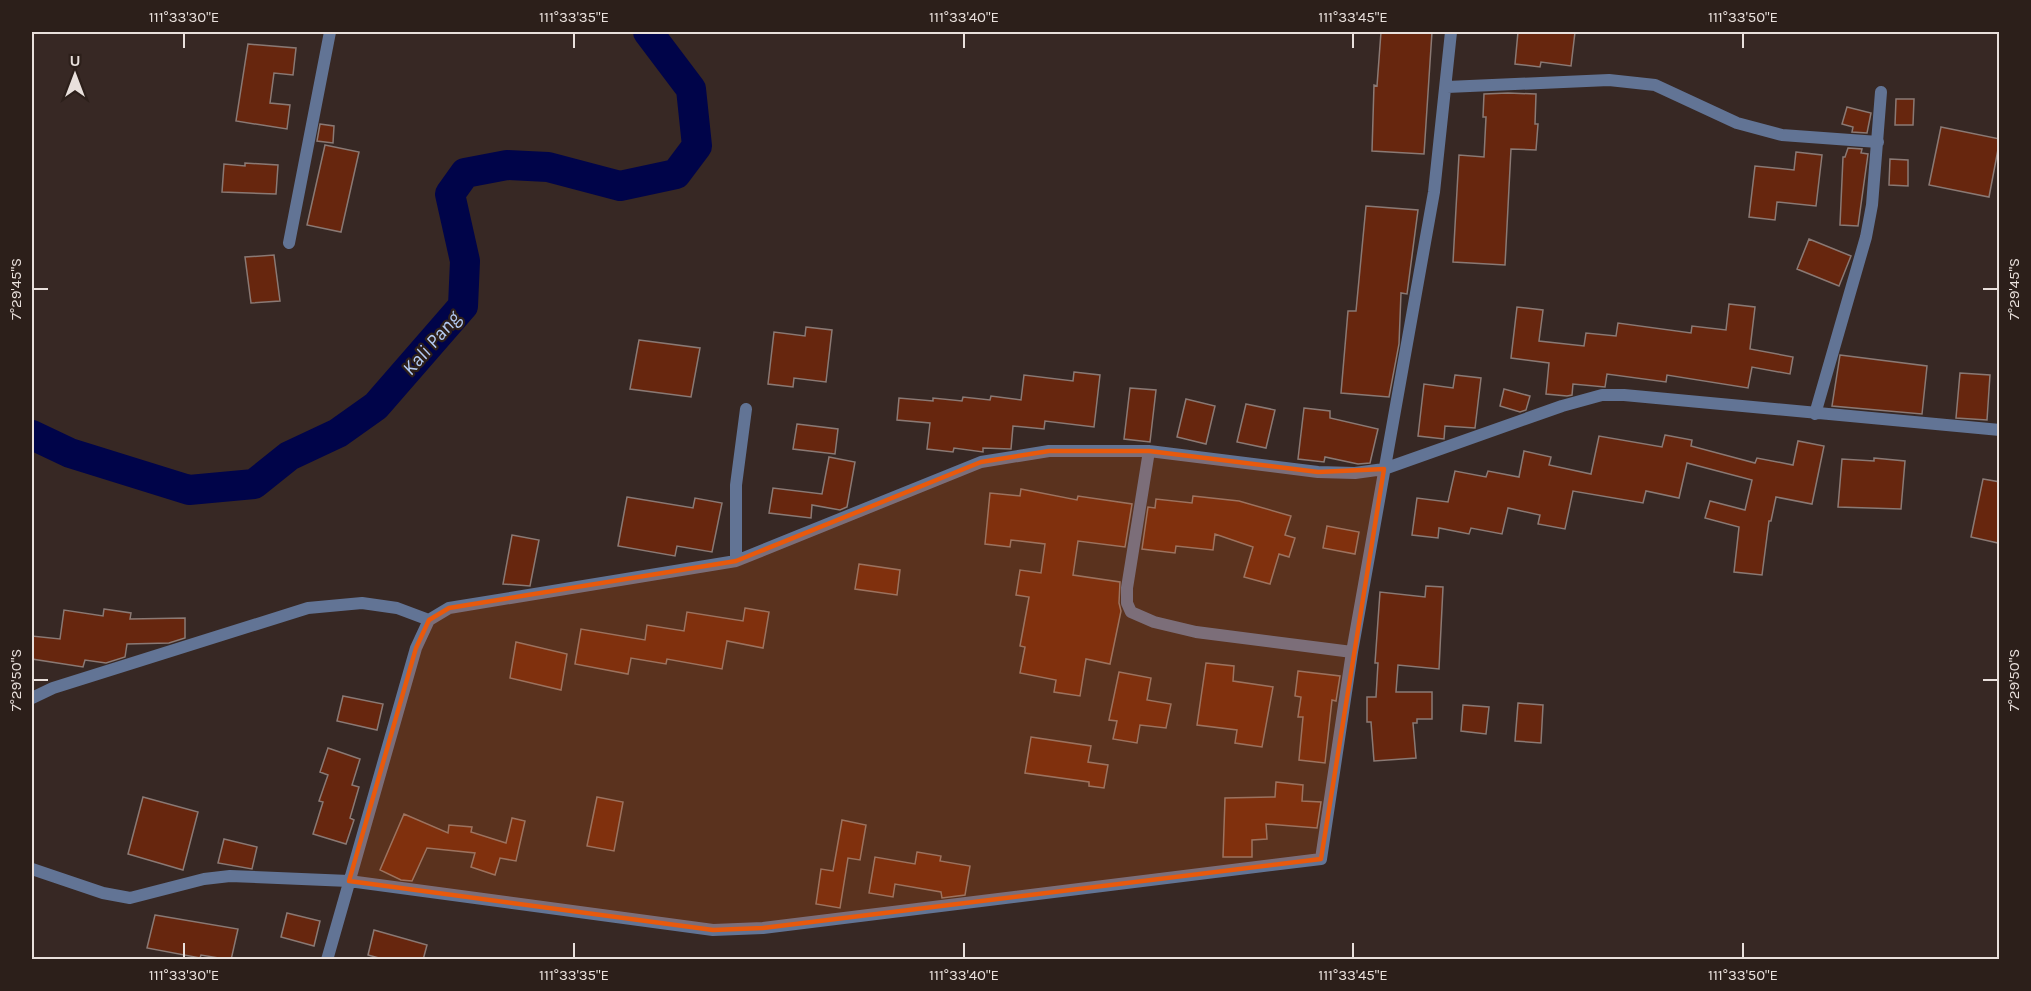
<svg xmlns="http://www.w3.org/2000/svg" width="2031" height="991" viewBox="0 0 2031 991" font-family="Karla,sans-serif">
  <rect width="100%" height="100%" fill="#372824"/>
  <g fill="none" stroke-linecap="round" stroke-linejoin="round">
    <path stroke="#000449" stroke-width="30" d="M32 435 70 453 189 490 254 484 289 456 338 433 376 406 463 306 465 261 450 194 465 173 507 165 548 167 620 186 676 174 697 146 691 89 648 32"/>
  </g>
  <path fill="#67260e" stroke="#8a7974" stroke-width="1.5" d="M1381 32H1432L1424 154 1372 151 1374 85 1377 86Z
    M1518 32H1575L1571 66 1541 62 1540 67 1515 64Z
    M248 44 296 48 293 75 274 73 270 103 290 105 287 129 236 121Z
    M1508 93 1536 94 1535 124H1538L1536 150 1511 149 1505 265 1453 262 1459 155 1484 157 1486 117H1483L1484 94Z
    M1896 99H1914L1913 125H1895Z
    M1847 107 1871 113 1867 133 1852 132 1853 127 1842 124Z
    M320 124 334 126 333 143 317 141Z
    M1941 127 2000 139 1989 197 1929 185Z
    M325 145 359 152 341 232 307 225Z
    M1848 148 1862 149 1861 153 1868 154 1858 226 1840 225 1843 157H1845Z
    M1796 152 1822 155 1816 206 1777 202 1775 220 1749 217 1755 166 1794 170Z
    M1890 159 1908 160V186L1889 185Z
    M245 163 278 165 276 194 222 192 224 164 245 166Z
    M1366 206 1418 210 1407 294 1401 293 1399 344 1389 397 1341 393 1348 311H1356Z
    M1809 239 1851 256 1839 286 1797 269Z
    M274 255 280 301 251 303 245 257Z
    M1729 304 1755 307 1750 349 1793 357 1790 374 1752 367 1748 388 1667 375 1666 382 1607 374 1605 387 1573 384 1572 395 1567 396 1546 394 1549 363 1511 358 1517 307 1543 310 1539 341 1584 346 1586 333 1616 336 1618 323 1691 333 1692 326 1726 330Z
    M806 327 832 330 826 382 794 378 793 387 768 384 774 332 805 336Z
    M639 340 700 348 691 397 630 389Z
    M1840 355 1927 366 1922 414 1832 406Z
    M1074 372 1100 375 1094 427 1045 421 1044 429 1013 426 1011 449 983 448V452L954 448 953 452 927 449 930 423 897 420 899 398 933 401V398L962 401 963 397 990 400 991 396 1021 400 1024 375 1073 381Z
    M1960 373 1990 375 1987 420 1956 418Z
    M1455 375 1481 378 1475 428 1445 426 1444 439 1418 436 1424 384 1453 388Z
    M1130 388 1156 390 1150 442 1124 439Z
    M1504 389 1530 396 1526 410 1520 412 1500 406Z
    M1186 399 1215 406 1206 444 1177 437Z
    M1246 404 1275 410 1266 448 1237 442Z
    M1304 408 1330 411V418L1378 429 1370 463 1358 464 1325 457 1324 462 1298 459Z
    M797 424 838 429 835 454 793 449Z
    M1665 435 1692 440 1691 446 1755 463 1757 458 1793 465 1798 441 1824 446 1812 504 1776 497 1771 521H1769L1762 575 1734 572 1739 527 1705 518 1710 501 1745 510 1752 480 1687 463 1679 498 1646 491 1643 503 1573 491 1565 529 1538 524 1540 515 1508 508 1502 534 1471 528 1469 534 1439 528 1438 538 1412 535 1417 498 1448 502 1455 471 1486 477 1488 471 1519 477 1524 451 1551 457 1549 465 1591 474 1599 436 1662 447Z
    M829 457 855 462 847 507 840 510 812 505 811 518 769 513 773 488 822 494Z
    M1874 458 1905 461 1901 509 1838 507 1842 459 1874 461Z
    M1983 479 2000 482 1998 543 1971 537Z
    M1021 489 1077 500 1078 496 1132 504 1125 547 1078 541 1073 575 1120 582 1119 603 1121 611 1110 664 1086 659 1080 696 1054 692 1056 680 1020 673 1025 647 1020 646 1029 597 1016 595 1020 570 1041 573 1045 544 1011 540 1010 547 985 544 990 493 1020 496Z
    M1193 496 1239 501 1291 516 1285 535 1295 538 1289 557 1279 554 1270 584 1244 577 1253 547 1215 534 1213 550 1176 546 1175 553 1142 549 1148 507 1155 508 1156 499 1192 503Z
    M627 497 693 508 695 498 722 503 712 552 677 546 675 556 618 546Z
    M1327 526 1359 532 1355 554 1323 548Z
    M512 535 539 540 530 586 503 584Z
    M859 564 900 570 897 595 855 589Z
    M1426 586 1443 587 1439 669 1398 665 1396 692H1432V719H1417V723H1413L1416 758 1374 761 1371 722H1367V697H1376L1378 663H1375L1380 592 1425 597Z
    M745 608 769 612 763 648 727 641 722 669 667 659 666 664 631 658 628 674 575 664 581 629 645 640 647 625 684 631 687 612 743 621Z
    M104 609 131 613 130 619 185 618V638L169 643 127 644 125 657 106 663 85 660 83 667 32 659V636L60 639 64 610 103 616Z
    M516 642 567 654 561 690 510 678Z
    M1206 663 1234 666 1233 681 1273 687 1262 747 1235 743 1237 730 1197 725Z
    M1298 671 1340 676 1336 701 1332 700 1325 763 1299 760 1303 717H1298L1301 697 1295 696Z
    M1119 672 1151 678 1147 700 1171 704 1166 728 1140 725 1137 743 1113 739 1117 721 1109 720Z
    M343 696 383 704 377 730 337 721Z
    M1518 703 1543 705 1541 743 1515 741Z
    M1463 705 1489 707 1486 734 1461 731Z
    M1031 737 1091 746 1088 762 1108 765 1104 788 1089 786V782L1025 773Z
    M328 748 360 759 352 785 359 787 350 818 354 820 346 844 313 834 323 802 319 801 328 775 320 772Z
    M1276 782 1303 785 1302 801 1321 802 1317 828 1266 824 1267 839 1252 840V857H1223L1225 798 1275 797Z
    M143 797 198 812 183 870 128 854Z
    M597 797 623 802 614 851 587 846Z
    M404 814 448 833 449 825 472 827 471 832 506 843 512 818 525 821 516 861 500 858 495 875 471 867 475 853 427 848 412 881 401 880 380 870Z
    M842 820 866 825 860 860 848 858 840 908 816 904 821 869 833 871Z
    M224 839 257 847 252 869 218 863Z
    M917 852 941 856 940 861 970 866 965 895 942 898 941 892 895 884 893 897 869 893 875 857 915 864Z
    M287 913 320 921 314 946 281 937Z
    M155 915 238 929 231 960 201 955 200 958 147 948Z
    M374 930 427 945 423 960H386L368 955Z"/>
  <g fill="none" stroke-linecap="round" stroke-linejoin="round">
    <path stroke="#627495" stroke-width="12" d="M1447 87 1609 80 1655 85 1737 123 1782 135 1878 142
      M289 243 330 32
      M1815 414 1866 237 1872 205 1881 92
      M1149 451 1127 588V603L1131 612 1154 622 1196 632 1352 652
      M736 561V485L746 409
      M32 698 53 688 308 608 362 603 397 608 429 620
      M32 869 103 893 130 898 204 879 230 876 349 881 713 930 763 928 1321 859 1352 652 1434 192 1451 32
      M327 960 416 648 429 620 449 608 736 561 981 462 1049 451H1149L1318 472 1355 473 1384 469 1562 406 1602 395H1624L2000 430"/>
  </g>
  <path fill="#e8590c" fill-opacity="0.2" stroke="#e8590c" stroke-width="4.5" stroke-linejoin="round" d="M1049 451H1149L1318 472 1384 469 1321 859 763 928 713 930 349 881 416 648 429 620 449 608 736 561 981 462Z"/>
  <path fill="none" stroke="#e9e0dc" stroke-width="2" d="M184 33V48M574 33V48M964 33V48M1353 33V48M1743 33V48M33 289H48M1983 289H1998M33 680H48M1983 680H1998M184 943V958M574 943V958M964 943V958M1353 943V958M1743 943V958"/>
  <g text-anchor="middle" stroke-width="4.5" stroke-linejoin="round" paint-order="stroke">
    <g font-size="20" font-style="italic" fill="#b4cbf3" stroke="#2c1f1a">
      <text transform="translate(431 343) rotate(-49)" y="7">Kali Pang</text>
    </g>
  </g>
  <rect width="2031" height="991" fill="none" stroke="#2c1f1a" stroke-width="66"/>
  <g transform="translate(75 75)" stroke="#2c1f1a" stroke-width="4.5" paint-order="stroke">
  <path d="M0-4.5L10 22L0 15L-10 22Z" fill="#e9e0dc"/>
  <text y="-9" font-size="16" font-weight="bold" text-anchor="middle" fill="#e9e0dc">U</text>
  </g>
  <rect x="33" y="33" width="1965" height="925" fill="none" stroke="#e9e0dc" stroke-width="2"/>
  <g font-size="15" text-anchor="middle" fill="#e9e0dc">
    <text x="184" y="22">111°33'30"E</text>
    <text x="574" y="22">111°33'35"E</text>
    <text x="964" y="22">111°33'40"E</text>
    <text x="1353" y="22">111°33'45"E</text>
    <text x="1743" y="22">111°33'50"E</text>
    <text transform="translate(16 289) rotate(-90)" y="5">7°29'45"S</text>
    <text transform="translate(2014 289) rotate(-90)" y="5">7°29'45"S</text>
    <text transform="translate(16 680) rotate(-90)" y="5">7°29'50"S</text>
    <text transform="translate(2014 680) rotate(-90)" y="5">7°29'50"S</text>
    <text x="184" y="980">111°33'30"E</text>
    <text x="574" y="980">111°33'35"E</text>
    <text x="964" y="980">111°33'40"E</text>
    <text x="1353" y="980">111°33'45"E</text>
    <text x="1743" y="980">111°33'50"E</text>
  </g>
</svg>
